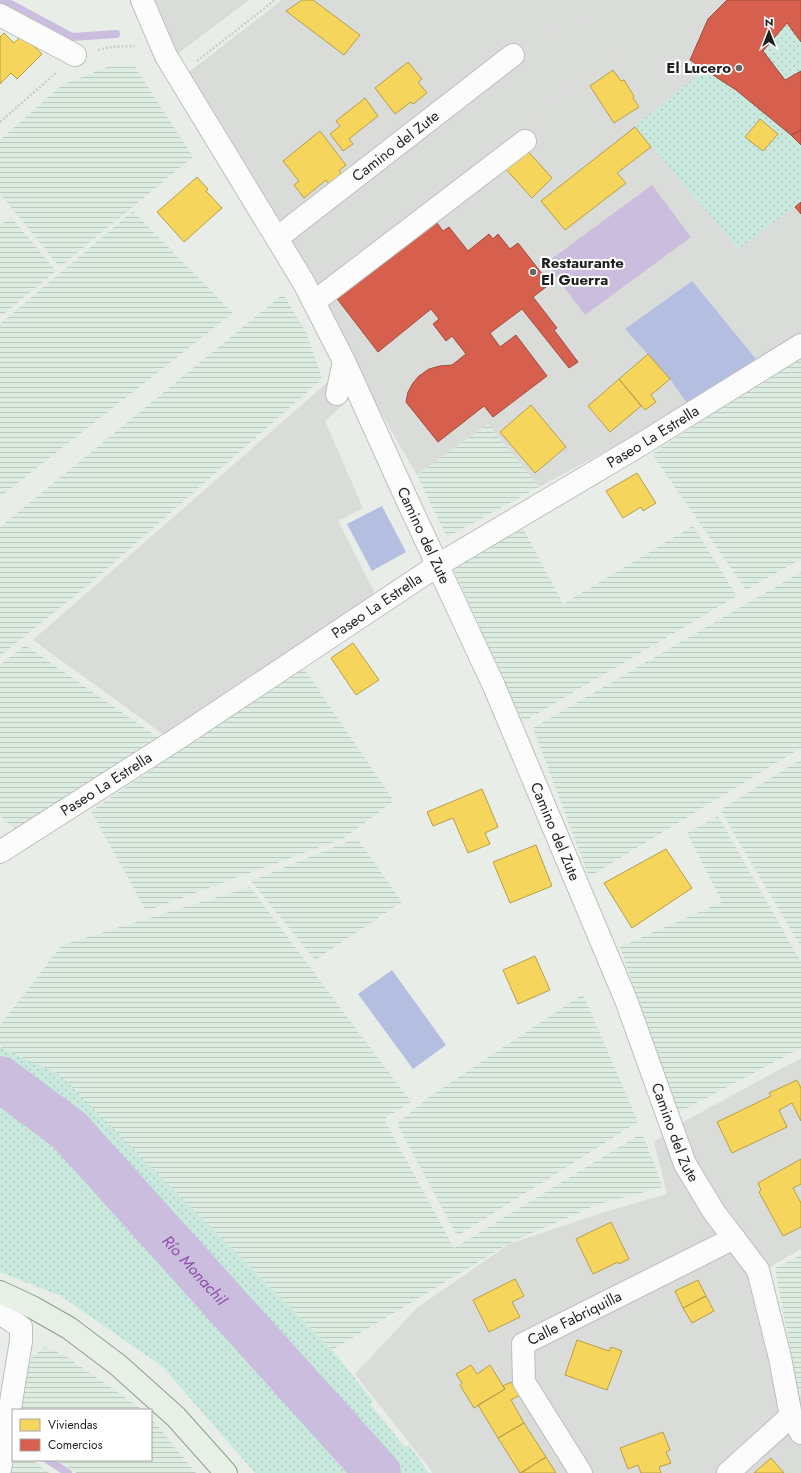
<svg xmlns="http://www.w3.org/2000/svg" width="801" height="1473" viewBox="0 0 801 1473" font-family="Jost,sans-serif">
  <defs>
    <pattern id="farmland-rules" width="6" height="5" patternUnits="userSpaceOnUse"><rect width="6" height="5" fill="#dcece0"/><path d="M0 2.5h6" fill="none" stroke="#bccac0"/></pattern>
    <pattern id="grass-dots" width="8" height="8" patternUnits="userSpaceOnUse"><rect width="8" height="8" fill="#c9e9de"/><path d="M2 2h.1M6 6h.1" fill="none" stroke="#acc7be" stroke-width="1.8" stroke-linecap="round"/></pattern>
  </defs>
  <rect width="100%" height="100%" fill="#e8ede8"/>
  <path fill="#dadcd9" d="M282 0H801V335L689 406 539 487 488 424 417 475 185 75Z
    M801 1058V1249L770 1267 795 1398 801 1395V1473H433L355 1374 417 1308 509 1244 605 1212 667 1194 654 1142 683 1122Z"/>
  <path fill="url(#farmland-rules)" d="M134 65 193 157 60 267 0 194V140L62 85 110 66Z
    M133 211 233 313 0 497V324Z
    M11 217 56 271 0 317V225Z
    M283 294 307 334 322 379 93 581 0 656V527Z
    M801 354V559L746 590 652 454Z
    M488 424 539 487 447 537 417 475Z
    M693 526 737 596 523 722 453 568 523 528 563 604Z
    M801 572V748L589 877 533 728Z
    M25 645 163 741 18 831 0 816V665Z
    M303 667 394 801 344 838 146 911 91 811Z
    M801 759V947L720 810Z
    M718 816 801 962V1048L678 1113 620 947 722 902 687 833Z
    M357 838 402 902 315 960 251 881Z
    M250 887 411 1102 384 1119 454 1248 642 1133 663 1187 599 1204 515 1240 332 1350 60 1075 0 1047V1025L62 945Z
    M583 994 638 1122 457 1236 397 1124 426 1099Z
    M801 1255V1392L798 1393 775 1268Z
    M45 1347 64 1355 143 1410H21L26 1362Z
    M151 1418 196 1473H77L56 1460H151Z
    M13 1460H32L49 1473H9Z"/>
  <path fill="url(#grass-dots)" d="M787 23 801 42V71L785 80 763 51Z
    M705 70C739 91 773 116 801 145V202L738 249 635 126Z
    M0 1047 60 1075 333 1351 373 1401 370 1404 405 1447 409 1445 429 1473H255L163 1367 61 1296 0 1272Z"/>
  <path fill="#b4bee0" d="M692 281 760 364 689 406 670 379 625 329Z
    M382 506 406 552 372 571 347 524Z
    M392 970 446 1045 413 1069 358 994Z"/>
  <path fill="#dadcda" d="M156 0H249L176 55 155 2Z
    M579 16 619 53 325 282 288 232Z
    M329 381 344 404 325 421 363 508 338 521 375 593 167 737 33 640Z"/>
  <path fill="#cbbdde" d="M652 185 691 237 585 315 546 263Z"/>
  <path fill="#f6d55c" stroke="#b69e4a" d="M302 0H313L360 35 344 55 286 11Z
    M4 33 14 43 22 35 42 54 17 79 11 73 0 84V37Z
    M408 62 422 79 418 82 427 93 413 104 411 102 395 114 375 88Z
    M613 70 621 81 624 80 634 96 633 98 639 107 614 123 590 86Z
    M365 98 378 116 349 139 353 144 343 151 330 134 340 126 336 121Z
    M760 119 778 134 763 151 745 137Z
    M635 127 651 147 617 173 626 183 565 230 541 201Z
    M320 131 346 165 339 171 343 176 330 186 326 180 304 198 294 185 299 181 283 161Z
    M525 148 552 178 532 198 504 167Z
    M197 177 208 189 206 191 222 208 184 242 157 212Z
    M648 354 670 379 651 395 656 402 645 410 619 379Z
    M619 379 641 406 610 432 588 406Z
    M531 405 566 447 535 473 500 432Z
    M637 473 656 503 643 511 641 507 623 518 606 491Z
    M353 643 379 680 356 695 331 658Z
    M482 789 498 827 485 833 490 844 468 853 453 818 433 826 427 812Z
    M536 845 552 886 510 903 493 862Z
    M666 849 692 888 632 928 604 883Z
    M535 956 550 990 518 1004 503 970Z
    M797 1080 801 1088V1121L792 1103 779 1110 787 1127 732 1153 717 1122 771 1096 769 1093Z
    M801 1159V1184L793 1188 801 1203V1227L783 1236 759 1192 761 1190 758 1183Z
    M611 1222 629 1259 619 1264 618 1262 593 1274 576 1239Z
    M515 1279 524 1296 512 1302 520 1317 489 1332 473 1300Z
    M698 1280 706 1296 683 1308 675 1291Z
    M706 1296 714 1311 692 1323 683 1308Z
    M577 1340 609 1351 611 1347 622 1351 607 1390 565 1375Z
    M471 1365 477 1374 490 1365 505 1389 474 1408 460 1385 462 1383 456 1374Z
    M511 1382 520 1395 511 1400 524 1423 498 1438 478 1405 505 1389 503 1386Z
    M524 1423 546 1457 520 1473 498 1438Z
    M663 1432 670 1450 666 1452 671 1463 659 1467 661 1473H641L638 1465 628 1469 620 1448Z
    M546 1457 556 1473H521Z
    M771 1458 784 1473H754Z"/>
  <path fill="#d6604d" stroke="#9f4c3f" d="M727 0H801V42L787 23 763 51 785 80 801 71V130L791 135 736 90 690 60 708 19Z
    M801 130V145L791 135Z
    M801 202V214L795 207Z
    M434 219 443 231 449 227 468 251 489 234 493 239 498 234 510 249 518 243 550 284 533 297 557 328 554 330 578 362 569 368 522 309 490 333 500 347 516 335 547 376 493 417 484 406 438 442 406 402 408 392 413 383 419 376 429 369 440 366 452 365 466 354 452 336 446 341 433 324 439 319 431 309 378 352 335 296Z"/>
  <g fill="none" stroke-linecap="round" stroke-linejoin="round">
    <path stroke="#cbbdde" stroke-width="8" d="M3 0 72 37 116 34
      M48 1460 68 1473"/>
    <path stroke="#cbbdde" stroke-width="46" id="s1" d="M0 1079 69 1130 378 1473"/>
    <defs>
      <g id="minor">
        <path id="s2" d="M142 0 166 56 304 283 344 361 408 502 494 686 626 1000 685 1164 714 1212 758 1270 780 1358 791 1416 801 1433"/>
        <path d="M0 15 75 55"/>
        <path id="s3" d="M277 238 513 55"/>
        <path d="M314 302 525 141"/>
        <path d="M337 394 344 361"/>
        <path id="s4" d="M0 852 180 737 438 565 640 445 801 345"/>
        <path d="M0 1313 21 1327V1341L0 1469"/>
        <path id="s5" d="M581 1473 524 1382 523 1344 734 1238"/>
        <path d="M728 1473 791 1416"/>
      </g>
      <path id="major" d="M0 1292 32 1307 69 1328 118 1365 176 1417 226 1473"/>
    </defs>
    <use href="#minor" stroke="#bdbfbd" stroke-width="24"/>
    <use href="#major" stroke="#89a286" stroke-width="24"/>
    <path stroke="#cacfc1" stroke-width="2.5" stroke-dasharray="2 2" stroke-linecap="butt" d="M98 50 110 47 135 46
      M197 61 275 0
      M0 122 57 72"/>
    <use href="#minor" stroke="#fcfcfc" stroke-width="22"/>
    <use href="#major" stroke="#e8f0e5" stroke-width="22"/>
  </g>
  <g fill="#656765" stroke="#fff" stroke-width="1.5">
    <circle cx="739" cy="68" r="4"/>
    <circle cx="533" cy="272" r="4"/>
  </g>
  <g text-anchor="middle" stroke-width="4" stroke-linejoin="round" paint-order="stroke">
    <g font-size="15" font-weight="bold" fill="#1f1f1f" stroke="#fff" text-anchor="end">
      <text x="731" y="73">El Lucero</text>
      <text x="541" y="268" text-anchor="start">Restaurante<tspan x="541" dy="17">El Guerra</tspan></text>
    </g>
    <g font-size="15" fill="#1f1f1f" stroke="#fff">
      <text dy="5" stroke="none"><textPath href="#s3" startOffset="150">Camino del Zute</textPath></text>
      <text dy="5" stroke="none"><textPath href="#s4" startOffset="774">Paseo La Estrella</textPath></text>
      <text dy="5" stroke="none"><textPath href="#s2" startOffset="606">Camino del Zute</textPath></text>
      <text dy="5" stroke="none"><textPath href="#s4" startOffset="450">Paseo La Estrella</textPath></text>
      <text dy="5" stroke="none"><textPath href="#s4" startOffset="126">Paseo La Estrella</textPath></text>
      <text dy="5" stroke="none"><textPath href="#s2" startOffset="930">Camino del Zute</textPath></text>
      <text dy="5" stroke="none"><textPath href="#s2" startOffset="1254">Camino del Zute</textPath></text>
      <text dy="5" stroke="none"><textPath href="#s5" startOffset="203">Calle Fabriquilla</textPath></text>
    </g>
    <g font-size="16" font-style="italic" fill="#9051a9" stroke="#fff">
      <text dy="6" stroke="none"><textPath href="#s1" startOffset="274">Río Monachil</textPath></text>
    </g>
  </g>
  <rect x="12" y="1409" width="140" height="52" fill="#ffffff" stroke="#a5a5a5"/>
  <rect x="20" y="1419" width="20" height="12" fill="#f6d55c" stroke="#a5a5a5"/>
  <text x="48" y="1429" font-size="12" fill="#1f1f1f">Viviendas</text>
  <rect x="20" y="1439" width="20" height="12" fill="#d6604d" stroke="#a5a5a5"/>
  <text x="48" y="1449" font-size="12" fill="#1f1f1f">Comercios</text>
  <g transform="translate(769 32)" stroke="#ffffff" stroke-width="3" paint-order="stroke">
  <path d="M0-3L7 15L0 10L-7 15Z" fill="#1f1f1f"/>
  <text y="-6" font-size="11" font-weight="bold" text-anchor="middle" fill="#1f1f1f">N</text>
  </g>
</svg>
